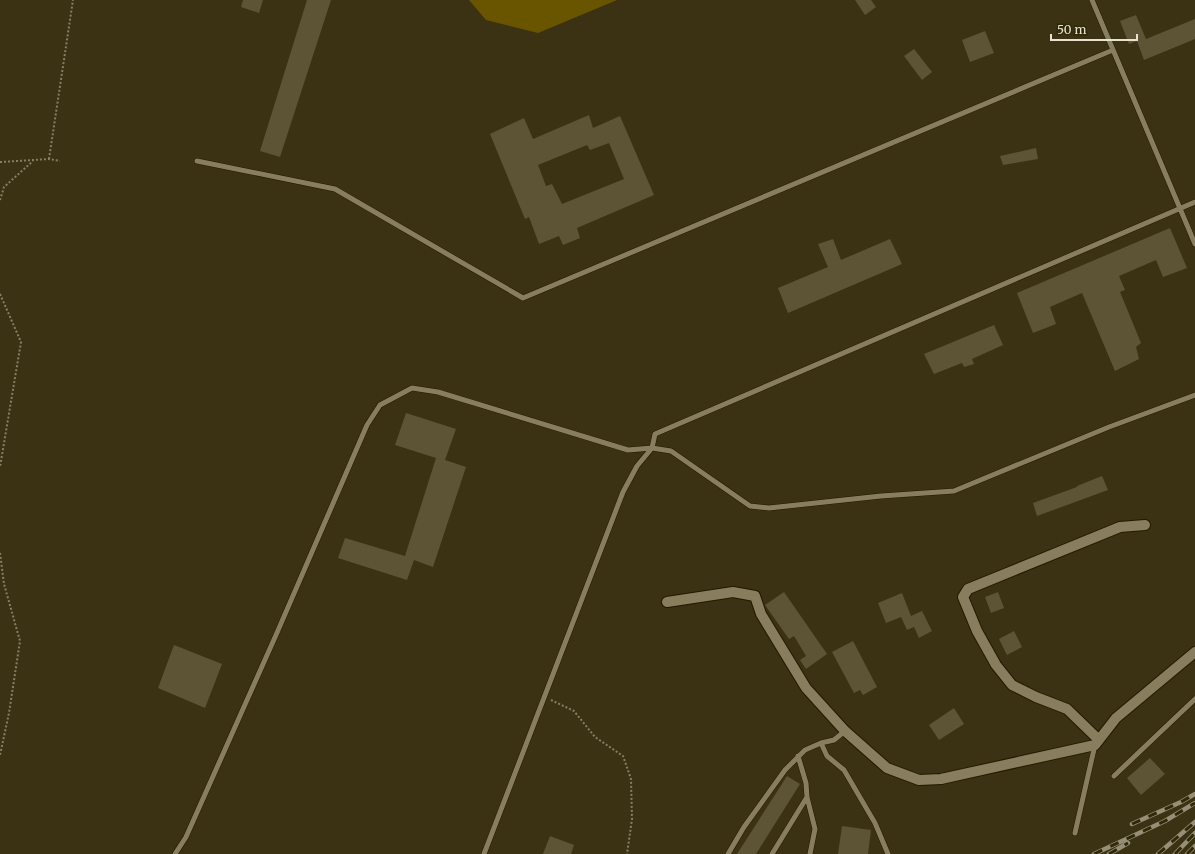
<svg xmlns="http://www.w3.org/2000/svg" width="1195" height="854" viewBox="0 0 1195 854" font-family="Merriweather,serif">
  <rect width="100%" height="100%" fill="#3b3213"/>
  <path fill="#695500" d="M469 0H617L538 33 486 20Z"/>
  <path fill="#5d5435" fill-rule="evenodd" d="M243 0H263L259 13 241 7Z
    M307 0H331L280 157 260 151Z
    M855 0H871L876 7 865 15Z
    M1136 15 1146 39 1195 19V39L1144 60 1137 41 1129 44 1120 21Z
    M985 31 994 53 970 62 962 40Z
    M914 49 932 72 922 80 904 56Z
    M589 115 593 128 620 116 654 195 577 228 580 238 563 245 559 236 539 244 529 217 525 219 490 134 524 118 533 139ZM609 143 624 179 562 204 552 184 546 186 538 165 587 145 590 150Z
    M1036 148 1038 159 1003 165 1000 156Z
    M1170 228 1187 268 1163 277 1156 260 1119 276 1125 290 1120 292 1141 343 1136 347 1139 359 1115 371 1082 293 1050 307 1056 324 1033 333 1017 293Z
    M833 239 841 260 890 239 902 264 788 313 778 288 828 267 818 244Z
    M994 325 1003 345 972 359 974 364 964 367 962 363 934 374 924 354Z
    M406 413 456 429 445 460 466 467 433 567 414 560 407 580 338 558 345 538 405 556 436 458 395 445Z
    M1102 476 1108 490 1037 516 1033 503 1077 487V486Z
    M784 592 827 654 806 669 800 660 806 656 794 636 789 639 765 605Z
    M998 592 1004 608 991 613 985 597Z
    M902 593 911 616 922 611 932 631 919 638 914 627 907 630 901 617 886 623 878 603Z
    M1014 631 1022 647 1007 655 999 639Z
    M853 641 877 687 863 695 860 690 854 693 832 652Z
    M174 645 222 664 205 708 158 688Z
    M954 708 964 724 939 740 929 725Z
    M1150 758 1165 774 1141 795 1127 778Z
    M787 776 800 784 756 854H737Z
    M842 826 871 830 868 854H838Z
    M550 836 574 845 571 854H543Z"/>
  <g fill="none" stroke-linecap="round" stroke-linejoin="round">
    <defs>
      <path id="lane" d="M1092 0 1195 244
        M197 161 335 189 523 298 1113 50
        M821 743 827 756 844 770 875 823 888 854
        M1114 776 1195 699
        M807 797 815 829 810 854
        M1075 833 1095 745
        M175 854 186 837 276 635 367 425 380 405 412 388 438 392 628 450 652 448 655 434 1195 202
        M484 854 623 492 637 466 652 448 671 451 750 506 769 508 881 496 954 491 1109 427 1195 395
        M728 854 744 827 785 770 805 750 821 743 834 740 845 731
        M772 854 807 797 806 783 798 756"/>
      <path id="street" d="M667 602 733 592 755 596 761 614 806 688 845 731 887 768 919 780 941 779 1095 745 1116 718 1195 652
        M1099 740 1067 709 1036 697 1012 685 996 665 977 631 963 597 968 589 1120 527 1145 525"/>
    </defs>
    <use href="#lane" stroke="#221900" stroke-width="6"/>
    <use href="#street" stroke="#221900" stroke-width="12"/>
    <path stroke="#867f66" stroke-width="2" stroke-dasharray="2 2" stroke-linecap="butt" d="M49 159 73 0
      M0 162 49 159 60 161
      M0 200 4 187 33 161
      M0 294 21 342 0 467
      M0 553 4 584 20 641 9 713 0 755
      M551 700 574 711 595 737 623 756 631 779 632 819 627 854"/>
    <use href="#lane" stroke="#887e5d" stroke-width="5"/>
    <use href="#street" stroke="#887e5d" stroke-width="10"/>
    <defs>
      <path id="rail" d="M1132 824 1181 802 1195 794
        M1094 854 1165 821 1195 803
        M1109 854 1128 843
        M1158 854 1195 822
        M1175 854 1195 833
        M1187 854 1195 846"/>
    </defs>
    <use href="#rail" stroke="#968f77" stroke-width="4.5"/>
    <use href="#rail" stroke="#302808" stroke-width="3" stroke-dasharray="9" stroke-linecap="butt"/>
  </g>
  <path d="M1051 34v6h86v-6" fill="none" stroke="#e7e2d1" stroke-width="2"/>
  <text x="1057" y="34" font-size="12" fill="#e7e2d1" stroke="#302808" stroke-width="3" paint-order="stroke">50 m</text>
</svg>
